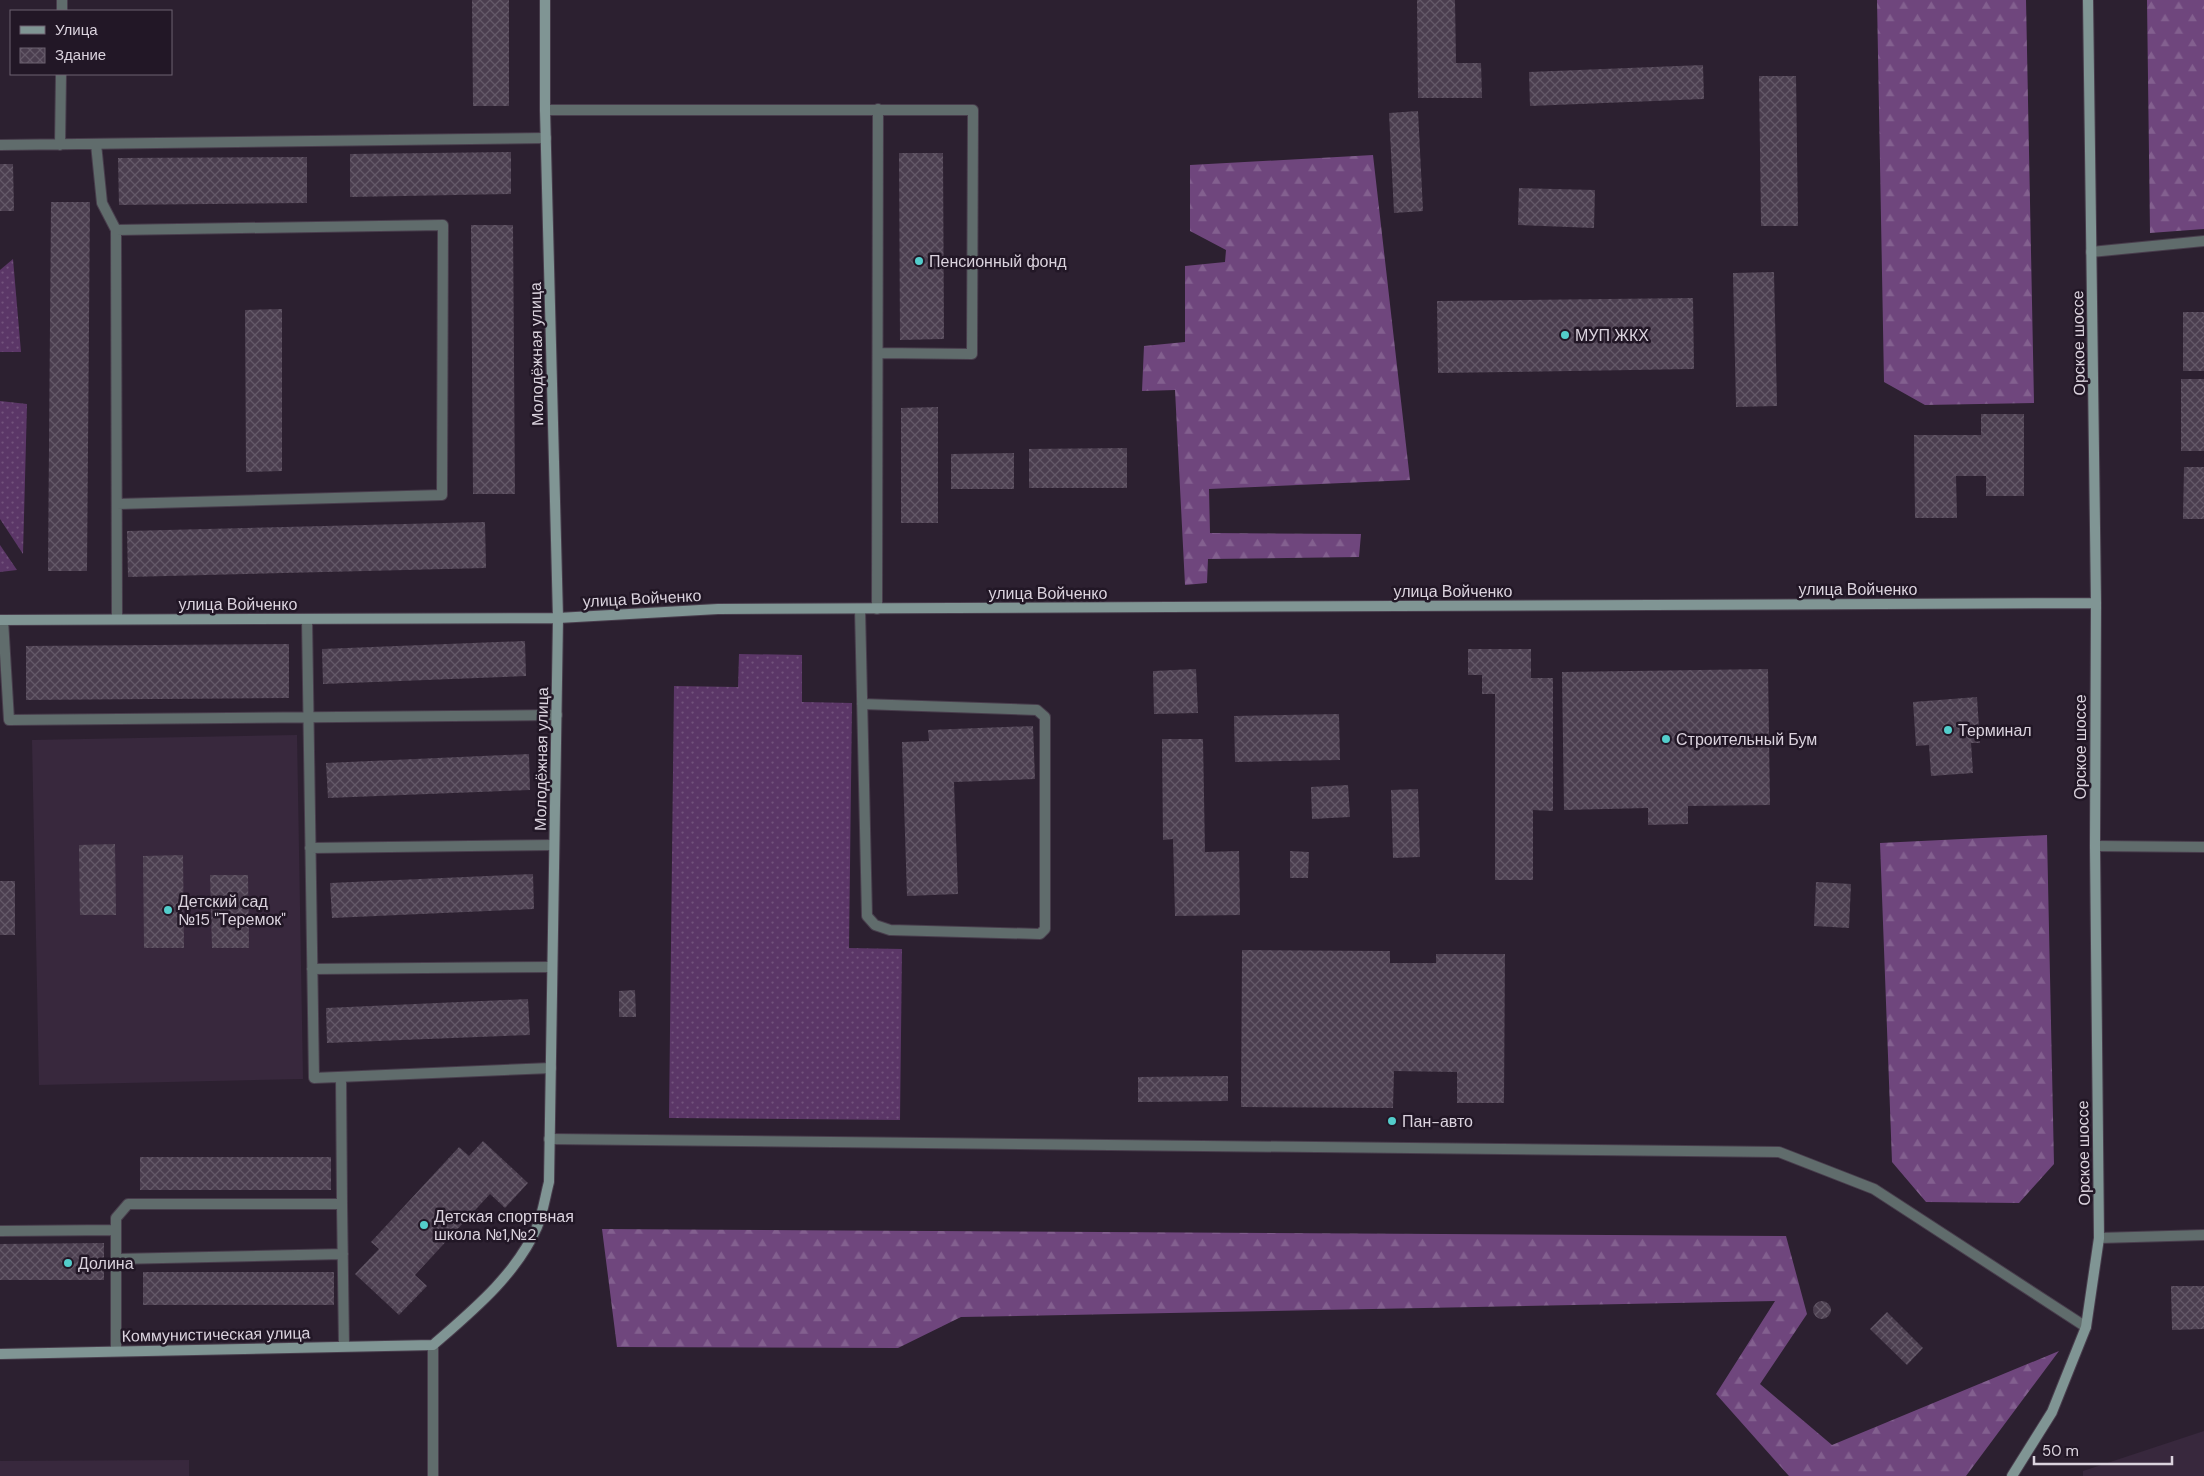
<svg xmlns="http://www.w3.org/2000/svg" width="2204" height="1476" viewBox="0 0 2204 1476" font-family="'DM Sans',sans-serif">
  <defs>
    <pattern id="grass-dots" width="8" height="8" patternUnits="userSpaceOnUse" patternTransform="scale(1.25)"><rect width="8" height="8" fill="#5b3667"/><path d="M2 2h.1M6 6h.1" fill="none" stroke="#72527c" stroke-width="1.8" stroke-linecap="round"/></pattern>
    <pattern id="forest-firs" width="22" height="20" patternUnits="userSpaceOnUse" patternTransform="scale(1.25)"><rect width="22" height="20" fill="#6f467d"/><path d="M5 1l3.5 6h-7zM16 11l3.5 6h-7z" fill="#83608f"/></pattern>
    <pattern id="building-cross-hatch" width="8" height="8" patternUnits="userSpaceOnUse" patternTransform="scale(1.25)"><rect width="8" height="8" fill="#4b3e4f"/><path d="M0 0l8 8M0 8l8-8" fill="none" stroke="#645968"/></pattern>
  </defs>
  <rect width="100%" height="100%" fill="#2c2030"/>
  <path fill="#38283d" d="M297 735 303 1079 39 1085 32 740Z
    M2204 1431V1476H2083V1471Z
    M189 1460V1476H0V1461Z"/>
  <path fill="url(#grass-dots)" d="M13 259 21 352H0V270Z
    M0 401 27 404 23 554 0 519Z
    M0 545 17 570 0 572Z
    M739 654 802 655V702L852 703 849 948 902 949 900 1120 669 1118 674 686 738 687Z"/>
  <path fill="url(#forest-firs)" d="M1877 0H2026L2034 403 1925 405 1884 382Z
    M2147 0H2204V229L2150 233Z
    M1373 155 1410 480 1209 489 1210 533 1361 534 1359 557 1208 559 1207 583 1185 585 1175 390 1142 391 1144 346 1185 342V266L1225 262 1226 250 1190 231V165Z
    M2047 835 2054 1164 2019 1203 1926 1202 1892 1162 1880 843Z
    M602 1229 1786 1236 1807 1314 1760 1384 1832 1445 2059 1351 1966 1476H1789L1716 1394 1775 1301 961 1317 898 1348 617 1347Z"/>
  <path fill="url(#building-cross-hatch)" d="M472 0H509V106H473Z
    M1417 0H1455L1456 63H1481L1482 98H1418Z
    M1703 65 1704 99 1530 106 1529 72Z
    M1759 76H1796L1798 226H1761Z
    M1418 111 1423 211 1394 213 1389 113Z
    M511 152V194L350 197V154Z
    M899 153H943L944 339 900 340Z
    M307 157V203L119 205 118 158Z
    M0 164H13L14 211H0Z
    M1519 188 1595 190 1594 228 1518 225Z
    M51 202H90L87 571H48Z
    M471 225H513L515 494H473Z
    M1774 272 1777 406 1736 407 1733 273Z
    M1693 298 1694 369 1438 373 1437 301Z
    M282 309V471L246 472 245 310Z
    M2183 312H2204V371H2183Z
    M2181 379H2204V451H2181Z
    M938 407V523H901V408Z
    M1981 414H2024V496H1986V476H1956L1957 518H1915L1914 435H1981Z
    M1127 448V488H1029V449Z
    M1014 453V489H951V454Z
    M2184 467H2204V519H2183Z
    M485 522 486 568 128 577 127 531Z
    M525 641 526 676 323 684 322 649Z
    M289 644V698L26 700V646Z
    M1468 649H1531V678H1553V811L1533 810V880H1495V694H1482V675H1468Z
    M1196 669 1198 713 1154 714 1153 671Z
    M1768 669 1770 805 1688 806V824L1648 825V808L1564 810 1562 672Z
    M1977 697 1980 743H1971L1973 773 1931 776 1929 745 1916 746 1913 702Z
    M1339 714 1340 760 1235 762 1234 716Z
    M1033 726 1035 779 954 782 958 894 907 896 902 742 929 741 928 730Z
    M1162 739H1203L1205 852 1239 851 1240 915 1175 916 1173 839 1163 840Z
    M529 754 530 790 328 798 326 763Z
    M1348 785 1350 817 1312 819 1311 787Z
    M1418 789 1420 857 1393 858 1391 790Z
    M115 844 116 915H80L79 845Z
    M1290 851 1309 852 1308 878H1290Z
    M183 855 184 948H144L143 856Z
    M533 874 534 909 332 918 330 883Z
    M210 875H248L249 948H212Z
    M0 881H15V935H0Z
    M1816 882 1851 884 1849 928 1814 926Z
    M1242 950 1390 951V963H1436V954H1505L1504 1103H1457V1072L1394 1071 1393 1108 1241 1107Z
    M635 990 636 1017H619V991Z
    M528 999 530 1035 327 1043 326 1008Z
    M1228 1076V1101L1138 1102V1077Z
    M483 1141 528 1183 505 1208 490 1194 415 1275 427 1286 399 1315 355 1274 379 1249 371 1242 459 1147 469 1156Z
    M140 1157H331V1190H140Z
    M104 1243V1280H0V1244Z
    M143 1272H334V1305H143Z
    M2171 1286H2204V1329L2172 1330Z
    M1813 1310a9 9 0 1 1 18 0a9 9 0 1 1-18 0Z
    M1887 1312 1923 1348 1907 1365 1870 1329Z"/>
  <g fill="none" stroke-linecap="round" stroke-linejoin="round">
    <defs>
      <path id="service" d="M62 11V0
        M545 110H973L972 354 879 353
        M96 144 102 203 116 230
        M0 145 546 138
        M60 145 61 74
        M2091 252 2204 241
        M860 609 867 916 875 925 890 930 1040 934 1045 929V717L1037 710 862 704
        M877 609 878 109
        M117 619 116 230 443 225 442 495 117 504
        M307 619 314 1078 551 1068
        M3 620 9 720 557 715
        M2095 846 2204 847
        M310 848 554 845
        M312 969 552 967
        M341 1077 342 1204
        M549 1139 1779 1152 1874 1189 2086 1327
        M116 1230V1218L128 1204H342L344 1346
        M0 1231 116 1230V1351
        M2099 1238 2204 1235
        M116 1259 343 1254"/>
      <path id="minor" d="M433 1345V1476"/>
      <path id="secondary" d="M0 620 558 618 718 609 2096 603
        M0 1354 433 1345C472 1311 516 1275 537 1227 543 1213 545 1197 549 1182L558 618 545 110V0
        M2012 1476 2052 1412 2086 1327 2099 1238 2095 846 2096 603 2088 0"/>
    </defs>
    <use href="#service" stroke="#483d4c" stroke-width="12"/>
    <use href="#minor" stroke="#483d4c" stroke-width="12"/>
    <use href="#secondary" stroke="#483d4c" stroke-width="12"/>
    <use href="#service" stroke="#606c6c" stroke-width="10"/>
    <use href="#minor" stroke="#606c6c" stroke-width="10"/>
    <use href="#secondary" stroke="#809594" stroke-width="10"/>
  </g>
  <g fill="#53cdcb" stroke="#221726" stroke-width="2">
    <circle cx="919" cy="261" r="5"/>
    <circle cx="1565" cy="335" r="5"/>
    <circle cx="1948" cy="730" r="5"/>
    <circle cx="1666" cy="739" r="5"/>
    <circle cx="168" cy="910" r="5"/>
    <circle cx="1392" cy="1121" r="5"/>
    <circle cx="424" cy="1225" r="5"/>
    <circle cx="68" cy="1263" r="5"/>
  </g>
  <g text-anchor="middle" stroke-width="5" stroke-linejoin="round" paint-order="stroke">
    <g font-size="16" fill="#dbd3de" stroke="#221726" text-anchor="start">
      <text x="929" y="267">Пенсионный фонд</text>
      <text x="1575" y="341">МУП ЖКХ</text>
      <text x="1958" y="736">Терминал</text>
      <text x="1676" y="745">Строительный Бум</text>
      <text x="178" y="907">Детский сад<tspan x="178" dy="18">№15 "Теремок"</tspan></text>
      <text x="1402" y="1127">Пан-авто</text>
      <text x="434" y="1222">Детская спортвная<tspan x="434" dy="18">школа №1,№2</tspan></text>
      <text x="78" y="1269">Долина</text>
    </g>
    <g font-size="16" fill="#dbd3de" stroke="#221726">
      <text transform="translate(2078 343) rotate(-91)" y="6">Орское шоссе</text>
      <text transform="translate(536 354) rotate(-91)" y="6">Молодёжная улица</text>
      <text x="1858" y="595">улица Войченко</text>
      <text x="1453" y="597">улица Войченко</text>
      <text x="1048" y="599">улица Войченко</text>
      <text transform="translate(642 598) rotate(-3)" y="6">улица Войченко</text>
      <text x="238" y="610">улица Войченко</text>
      <text transform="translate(2080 747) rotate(-90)" y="6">Орское шоссе</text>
      <text transform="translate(541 759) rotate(-89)" y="6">Молодёжная улица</text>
      <text transform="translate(2083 1153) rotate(-91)" y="6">Орское шоссе</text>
      <text transform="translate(216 1334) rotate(-1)" y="6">Коммунистическая улица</text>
    </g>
  </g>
  <rect x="10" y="10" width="162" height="65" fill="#221726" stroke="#6c6270"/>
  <rect x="20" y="26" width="25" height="8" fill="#809594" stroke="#6c6270"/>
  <text x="55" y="35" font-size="15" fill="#dbd3de">Улица</text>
  <rect x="20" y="48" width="25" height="15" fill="url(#building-cross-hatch)" stroke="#6c6270"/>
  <text x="55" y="60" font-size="15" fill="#dbd3de">Здание</text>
  <path d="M2034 1456v8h138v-8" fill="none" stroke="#dbd3de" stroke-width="2.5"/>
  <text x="2042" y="1456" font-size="15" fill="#dbd3de" stroke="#221726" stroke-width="4" paint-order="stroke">50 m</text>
</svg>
